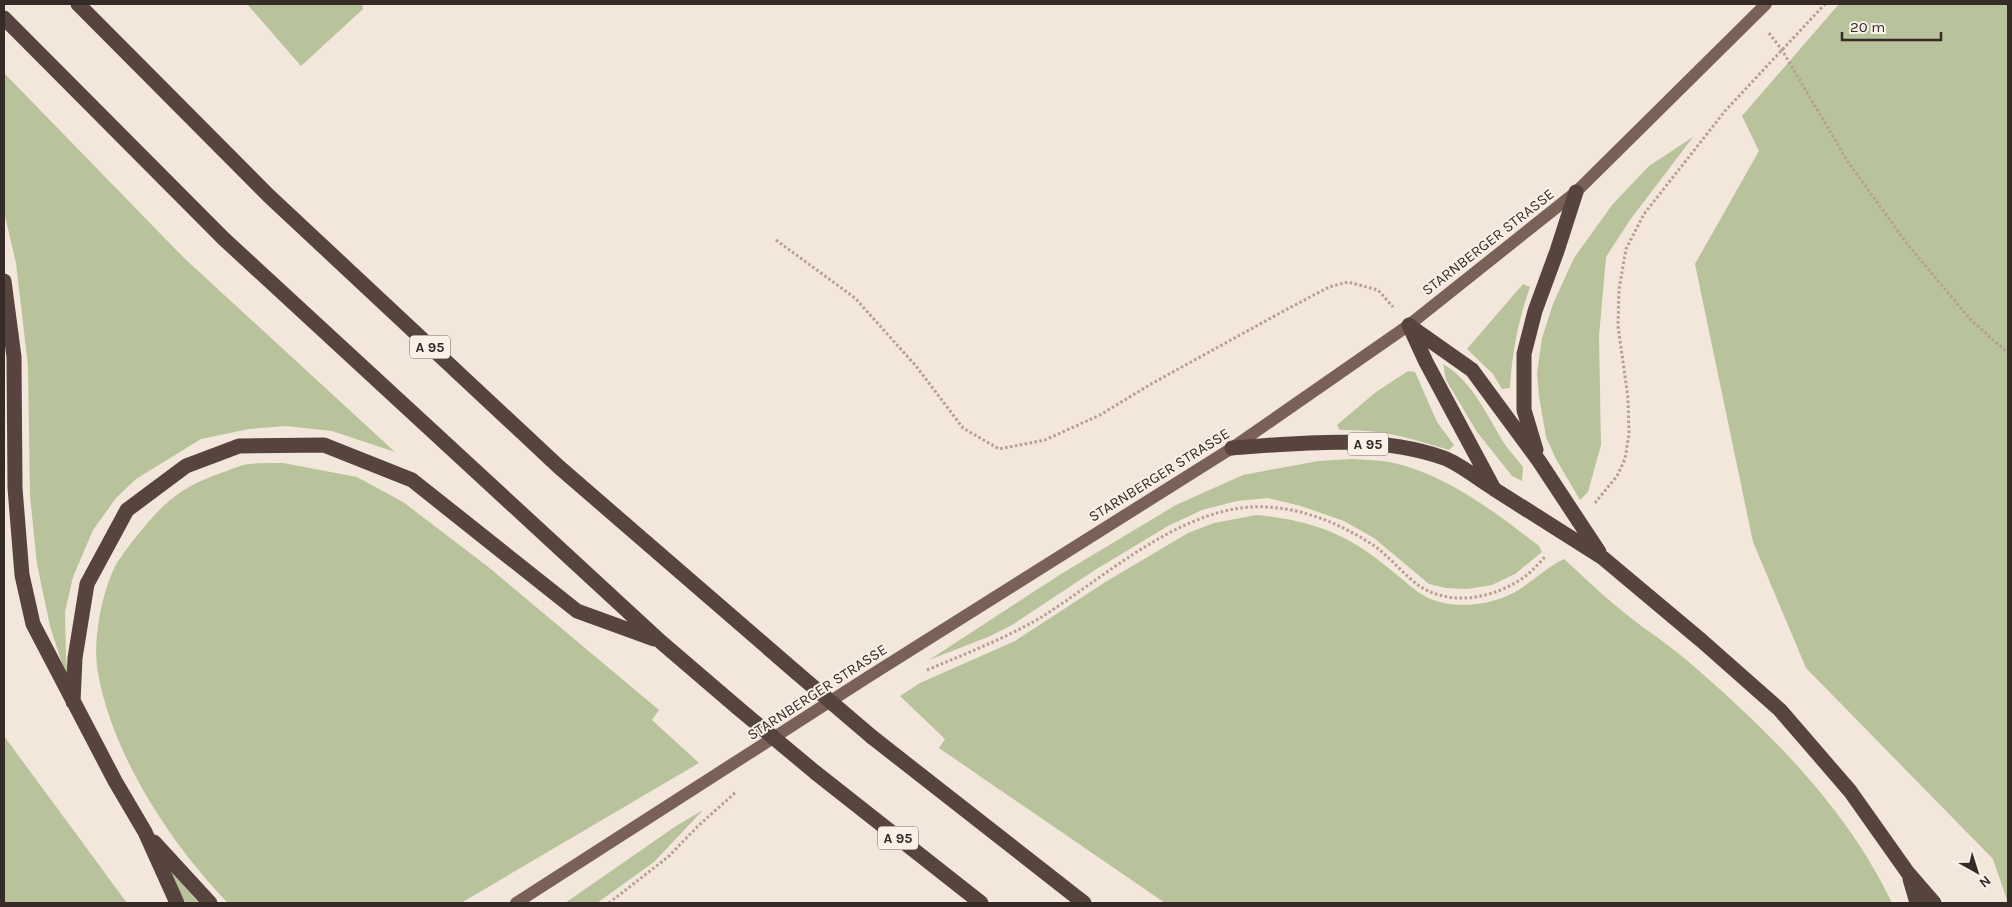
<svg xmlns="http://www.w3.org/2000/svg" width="2012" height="907" viewBox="0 0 2012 907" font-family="Karla,sans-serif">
  <rect width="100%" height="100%" fill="#f3e6db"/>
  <path fill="#b8c29b" d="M247 4H362L363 9 301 66Z
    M1839 4H2008V903L1993 859 1806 668 1753 542 1695 264 1759 151 1742 116Z
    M4 73 184 258 395 452 332 431 286 426 249 429 201 439 136 479 116 498 93 530 73 577 65 612 66 658 69 685 50 626 37 564 30 496 28 366 16 263 4 212Z
    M1693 137 1630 220 1606 257 1599 336 1601 445 1588 492 1580 500 1556 459 1546 437 1539 396 1537 373 1542 338 1553 304 1574 258 1612 205 1649 166Z
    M1523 284 1530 287C1518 321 1512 353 1510 388L1502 389 1493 374 1467 349Z
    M1443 364C1473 381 1488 418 1506 446 1511 453 1518 460 1523 467L1522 481 1512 476 1477 432 1446 380Z
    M1408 371 1415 372 1437 422 1454 445 1449 450C1411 438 1380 429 1340 430L1337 425 1376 392Z
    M1352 459C1366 460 1381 460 1394 463 1449 476 1496 513 1539 546L1542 552 1515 574 1492 585 1467 589 1446 588 1429 584 1374 538 1344 521 1301 506 1268 498 1237 501 1202 510 1168 526 1095 570 1012 625 988 637 929 660 1061 574 1176 505 1243 475 1318 461Z
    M283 463 357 477 403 502 487 566 659 710 652 720 699 763 461 903H228C170 843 113 756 98 673 92 643 102 589 117 563 125 550 135 538 145 526 170 496 190 483 227 471 234 468 242 465 249 464 260 463 272 463 283 463Z
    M1256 515C1287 518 1316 524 1344 538 1364 548 1380 561 1397 575 1405 581 1413 589 1421 594 1443 608 1475 607 1499 599 1525 591 1541 570 1564 559 1583 576 1601 594 1621 610 1641 627 1664 641 1684 658 1765 727 1846 806 1892 903H1165L939 748 945 739 900 696 920 683 1015 641 1107 581 1188 533 1214 523Z
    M4 736 127 903H4Z
    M703 810 654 862 597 903H565L676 826Z
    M166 864 199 903H186L177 888Z"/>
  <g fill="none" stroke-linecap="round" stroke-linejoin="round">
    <path stroke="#b79e91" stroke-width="3" stroke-dasharray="2.5 2.5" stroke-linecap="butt" d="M1769 33 1782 50 1848 162 1908 245 1970 319 2008 353
      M776 240 855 298 916 366 963 428 999 449 1045 440 1100 415 1151 384 1280 313 1329 287 1348 282 1378 290 1393 307
      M1595 503 1617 476 1625 459 1629 434 1628 398 1618 326 1619 289 1626 249 1644 214 1725 111 1825 4
      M927 670C965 654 1004 639 1040 618 1106 577 1185 502 1267 507 1305 509 1341 524 1373 545 1389 556 1402 573 1418 585 1451 608 1497 598 1527 575 1534 569 1540 562 1546 556
      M609 903 668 857 699 825 736 792"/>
    <path stroke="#7a6158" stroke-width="12" d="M516 903 868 677 1232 448 1409 325 1576 192 1766 4"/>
    <path stroke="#58443e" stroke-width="15" d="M78 4 269 196 559 467 797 673
      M4 18 224 239 661 642 738 708
      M4 281 14 357 15 488 22 575 33 624 115 781 145 832 177 903
      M1409 325 1426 362 1494 489 1603 558 1702 641 1780 710 1850 791 1908 873 1934 903
      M1411 327 1472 370 1539 461 1599 552
      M1232 448C1302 443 1376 434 1444 458 1460 464 1478 479 1493 488
      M1536 450 1524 410V354L1535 311 1557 251 1576 192
      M73 702 75 658 87 584 127 510 186 466 239 446 324 445 412 480 577 611 654 639
      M872 737 1084 903
      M816 773 981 903
      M154 842 210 903
      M1910 879 1917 903"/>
    <path stroke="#58443e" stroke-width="15" d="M797 673 872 737
      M738 708 816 773"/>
  </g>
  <g text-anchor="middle" stroke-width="4" stroke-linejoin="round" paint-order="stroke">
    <g fill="#faf0e8" stroke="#726662" stroke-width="1">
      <rect x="410" y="335.5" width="40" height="23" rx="4"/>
      <rect x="1348" y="432.5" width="40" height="23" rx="4"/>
      <rect x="878" y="826.5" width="40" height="23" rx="4"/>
    </g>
    <g font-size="14" font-weight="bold" fill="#372b28">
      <text x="430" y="352">A 95</text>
      <text x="1368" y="449">A 95</text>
      <text x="898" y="843">A 95</text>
    </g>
    <g font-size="15" fill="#372b28" stroke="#faf0e8">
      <text transform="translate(1488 242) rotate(-38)" y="5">STARNBERGER STRASSE</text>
      <text transform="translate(1159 475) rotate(-32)" y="5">STARNBERGER STRASSE</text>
      <text transform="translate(817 692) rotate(-33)" y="5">STARNBERGER STRASSE</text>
    </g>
  </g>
  <rect width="2012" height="907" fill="none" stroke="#372b28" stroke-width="10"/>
  <g transform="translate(1977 872) rotate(141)" stroke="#faf0e8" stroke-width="4" paint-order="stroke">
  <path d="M0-4L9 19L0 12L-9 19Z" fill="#372b28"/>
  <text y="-8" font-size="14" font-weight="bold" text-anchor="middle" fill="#372b28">N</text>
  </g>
  <path d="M1842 32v8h99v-8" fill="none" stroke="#372b28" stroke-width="2.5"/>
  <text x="1850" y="32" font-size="15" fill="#372b28" stroke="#faf0e8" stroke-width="4" paint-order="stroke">20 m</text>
</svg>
